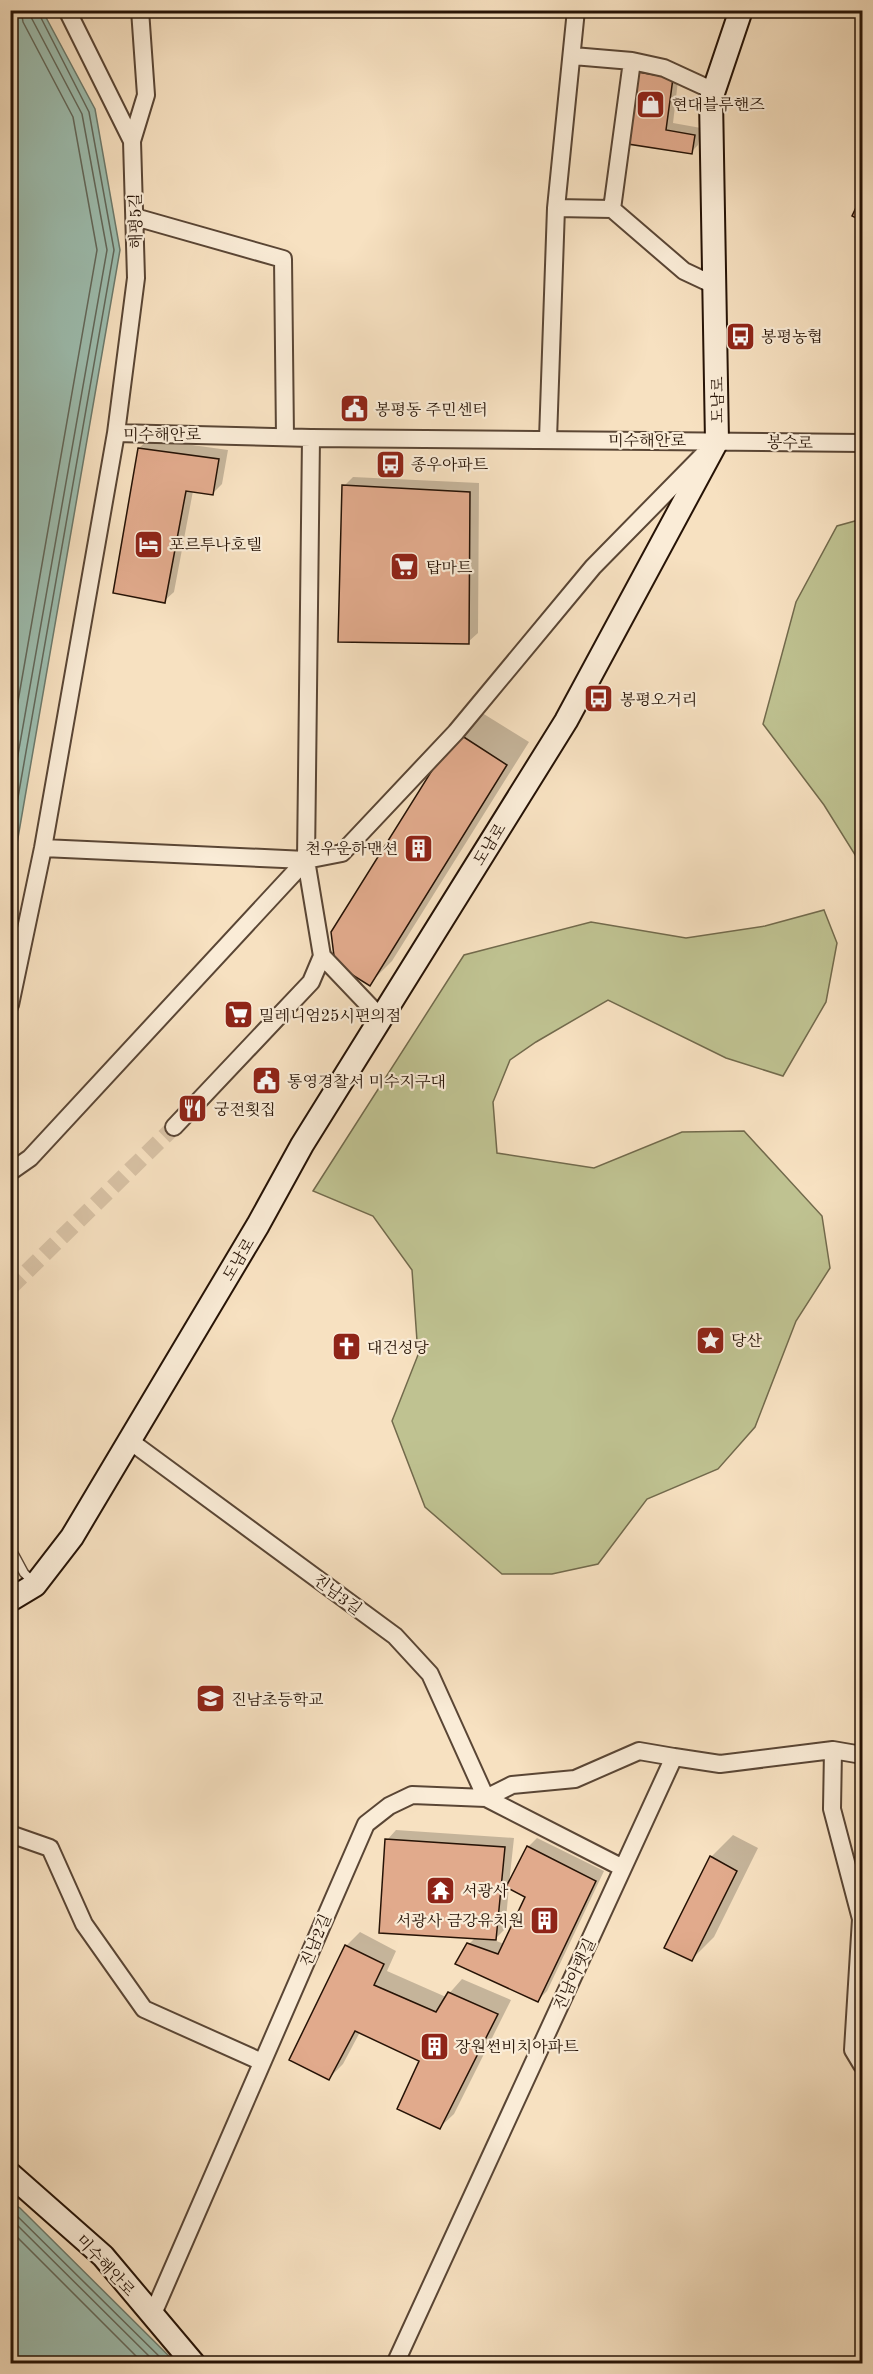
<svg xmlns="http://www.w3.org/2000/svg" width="873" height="2374" viewBox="0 0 873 2374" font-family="'Old Standard TT','Noto Serif KR',serif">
  <rect width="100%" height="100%" fill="#f7e1c1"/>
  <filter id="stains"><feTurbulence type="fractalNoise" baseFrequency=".00333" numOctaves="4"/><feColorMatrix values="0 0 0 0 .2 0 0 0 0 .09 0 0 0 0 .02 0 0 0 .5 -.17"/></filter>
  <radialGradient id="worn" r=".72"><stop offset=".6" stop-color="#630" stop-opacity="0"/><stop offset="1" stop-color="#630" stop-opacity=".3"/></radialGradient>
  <path fill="#bfc291" stroke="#726a4c" stroke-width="1.5" d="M862 519V866L824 805 763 724 796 602 837 526Z
    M824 910 837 943 826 1002 783 1076 726 1058 608 1000 536 1042 510 1060 493 1102 497 1153 594 1168 682 1132 744 1131 822 1216 830 1268 796 1321 755 1427 718 1469 647 1499 598 1564 552 1574H502L425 1507 392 1421 418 1355 412 1270 373 1216 313 1191 464 955 591 922 686 938 765 926Z"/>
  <path fill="#9dbeb0" stroke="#6d7a6c" stroke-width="1.5" d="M42 10 95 109 120 250 11 878 10 11Z
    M10 2202 20 2208 176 2363H11Z"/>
  <path fill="#0003" fill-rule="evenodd" d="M646 65 679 72 673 123 701 128 698 145 691 152 629 143 639 72Z
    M149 439 228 450 222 484 213 493 193 491 174 592 164 601 139 448Z
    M353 477 479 483 478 633 468 642 344 486Z
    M479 711 529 742 392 961 369 984 333 932Z
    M396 1830 514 1838 509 1884 528 1847 537 1838 604 1871 547 1991 537 2001 469 1944 476 1937 387 1840ZM509 1887 527 1897 504 1944 494 1940 505 1929Z
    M733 1835 758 1848 714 1937 692 1959 711 1857Z
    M360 1932 396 1951 387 1971 446 1997 462 1979 511 2000 454 2114 440 2127 421 2060 360 2032 343 2064 329 2078 346 1946Z"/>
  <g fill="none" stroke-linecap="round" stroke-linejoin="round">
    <path stroke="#62685b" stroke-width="1.5" d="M10 747 97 250 73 117 23 22 21 10
      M10 800 107 250 82 114 32 19 30 10
      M10 843 114 250 89 112 37 10
      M10 2209 167 2364
      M10 2218 157 2364
      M10 2230 144 2364"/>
  </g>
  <path fill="#e1aa8c" stroke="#261306" stroke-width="1.5" d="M638 72 673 78 666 130 695 135 692 154 628 144Z
    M862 195V221L852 216Z
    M138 448 219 459 213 495 186 491 165 603 113 593Z
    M342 485 470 492 469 644 338 642Z
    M456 732 507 765 370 986 335 964 331 932Z
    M385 1839 505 1847 496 1940 379 1933Z
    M527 1846 596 1881 538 2002 455 1964 467 1943 498 1954 525 1897 506 1887Z
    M710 1856 737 1871 692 1961 664 1948Z
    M345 1945 384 1964 374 1985 436 2012 448 1992 498 2014 440 2129 397 2109 419 2061 355 2031 329 2080 289 2060Z"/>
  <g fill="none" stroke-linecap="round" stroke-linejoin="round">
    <path stroke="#d8c2a5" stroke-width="16" stroke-dasharray="16 8" stroke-linecap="butt" d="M10 1288 174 1127"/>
    <defs>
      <path id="lane" d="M10 1547 24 1573 35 1584"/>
      <path id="street" d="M67 10 132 141
        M573 56 632 61 612 209 684 271 716 286
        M632 61 664 68 714 91
        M556 208 612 209
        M135 217 283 259 285 437
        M116 433 136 278 132 141 146 95 140 10
        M548 439 556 208 576 10
        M43 848 306 860
        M322 956 381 1018
        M10 1005 43 848 116 433 311 438 862 443
        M174 1127 311 982 322 956 306 860 342 853 456 732 593 567 704 454
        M10 1172 30 1158 306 860 311 438
        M130 1441 395 1636 430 1674 486 1798 512 1785 575 1779 639 1751 674 1757
        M833 1750 832 1809 861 1919 853 2050 862 2065
        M10 1834 50 1848 84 1924 144 2009 262 2062
        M152 2316 366 1824 389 1806 412 1795 486 1798 623 1868
        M395 2364 674 1757 720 1764 833 1750 862 1755"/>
      <path id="secondary" d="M10 1600 35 1585 72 1537 258 1225 302 1145 566 721 717 441 711 99 741 10
        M10 2174 103 2256 194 2364"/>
    </defs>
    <use href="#lane" stroke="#5a4635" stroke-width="11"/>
    <use href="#street" stroke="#5a4635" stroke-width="20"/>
    <use href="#secondary" stroke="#261306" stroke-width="26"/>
    <use href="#lane" stroke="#faecd7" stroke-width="8"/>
    <use href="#street" stroke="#faecd7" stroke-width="16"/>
    <use href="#secondary" stroke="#faecd7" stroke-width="22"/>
  </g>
  <defs>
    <symbol id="shop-square" viewBox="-11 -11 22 22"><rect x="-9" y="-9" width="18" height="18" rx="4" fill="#8f2418" stroke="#faecd7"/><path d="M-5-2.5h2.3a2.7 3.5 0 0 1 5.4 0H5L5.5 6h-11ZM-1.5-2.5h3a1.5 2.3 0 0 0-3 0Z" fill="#fff"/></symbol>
    <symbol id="bus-square" viewBox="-11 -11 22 22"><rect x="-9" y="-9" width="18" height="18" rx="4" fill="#8f2418" stroke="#faecd7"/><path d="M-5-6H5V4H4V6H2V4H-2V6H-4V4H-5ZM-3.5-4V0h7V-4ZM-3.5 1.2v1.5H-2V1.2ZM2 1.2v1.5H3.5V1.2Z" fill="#fff"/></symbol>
    <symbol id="civic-square" viewBox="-11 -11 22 22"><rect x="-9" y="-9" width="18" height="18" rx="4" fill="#8f2418" stroke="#faecd7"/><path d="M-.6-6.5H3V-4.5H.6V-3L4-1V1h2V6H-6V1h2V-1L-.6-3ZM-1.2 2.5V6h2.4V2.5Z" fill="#fff"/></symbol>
    <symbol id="hotel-square" viewBox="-11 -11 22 22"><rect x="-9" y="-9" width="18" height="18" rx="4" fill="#8f2418" stroke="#faecd7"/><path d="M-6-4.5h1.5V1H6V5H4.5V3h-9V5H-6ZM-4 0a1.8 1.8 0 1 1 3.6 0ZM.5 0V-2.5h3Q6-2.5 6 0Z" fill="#fff"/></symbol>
    <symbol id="supermarket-square" viewBox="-11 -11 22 22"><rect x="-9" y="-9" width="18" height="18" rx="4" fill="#8f2418" stroke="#faecd7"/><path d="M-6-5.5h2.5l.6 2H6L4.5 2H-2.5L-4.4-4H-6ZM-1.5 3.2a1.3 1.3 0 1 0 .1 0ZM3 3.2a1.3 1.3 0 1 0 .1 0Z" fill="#fff"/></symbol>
    <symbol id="building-square" viewBox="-11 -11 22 22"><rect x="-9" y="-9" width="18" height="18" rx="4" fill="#8f2418" stroke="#faecd7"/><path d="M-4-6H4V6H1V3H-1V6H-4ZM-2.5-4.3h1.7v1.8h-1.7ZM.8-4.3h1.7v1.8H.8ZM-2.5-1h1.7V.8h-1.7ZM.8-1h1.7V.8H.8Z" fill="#fff"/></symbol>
    <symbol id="restaurant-square" viewBox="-11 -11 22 22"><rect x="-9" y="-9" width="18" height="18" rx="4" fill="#8f2418" stroke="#faecd7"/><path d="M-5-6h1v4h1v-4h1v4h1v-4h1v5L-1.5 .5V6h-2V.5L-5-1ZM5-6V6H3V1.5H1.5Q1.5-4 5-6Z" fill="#fff"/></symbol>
    <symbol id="sight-square" viewBox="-11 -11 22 22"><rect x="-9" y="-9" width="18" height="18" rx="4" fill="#8f2418" stroke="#faecd7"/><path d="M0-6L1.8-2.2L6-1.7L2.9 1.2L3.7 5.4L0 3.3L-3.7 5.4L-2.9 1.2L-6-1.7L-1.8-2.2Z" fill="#fff"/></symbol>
    <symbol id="church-square" viewBox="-11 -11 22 22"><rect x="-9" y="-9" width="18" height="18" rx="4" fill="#8f2418" stroke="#faecd7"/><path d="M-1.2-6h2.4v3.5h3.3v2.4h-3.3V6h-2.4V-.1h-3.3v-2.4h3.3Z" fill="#fff"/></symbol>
    <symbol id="school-square" viewBox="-11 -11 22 22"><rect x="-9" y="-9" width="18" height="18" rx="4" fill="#8f2418" stroke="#faecd7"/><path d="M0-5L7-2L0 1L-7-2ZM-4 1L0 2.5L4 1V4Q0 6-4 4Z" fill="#fff"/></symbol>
    <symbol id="temple-square" viewBox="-11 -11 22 22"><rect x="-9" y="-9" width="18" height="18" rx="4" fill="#8f2418" stroke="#faecd7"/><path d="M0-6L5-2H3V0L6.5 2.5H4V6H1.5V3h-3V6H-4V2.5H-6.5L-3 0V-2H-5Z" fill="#fff"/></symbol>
  </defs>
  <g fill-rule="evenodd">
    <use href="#shop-square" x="634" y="88" width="33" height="33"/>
    <use href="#bus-square" x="724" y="320" width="33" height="33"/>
    <use href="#civic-square" x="338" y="392" width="33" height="33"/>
    <use href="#bus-square" x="374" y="448" width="33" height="33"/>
    <use href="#hotel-square" x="132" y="528" width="33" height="33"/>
    <use href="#supermarket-square" x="388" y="550" width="33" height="33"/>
    <use href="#bus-square" x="582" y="682" width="33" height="33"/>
    <use href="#building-square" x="402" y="832" width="33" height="33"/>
    <use href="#supermarket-square" x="222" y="998" width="33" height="33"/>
    <use href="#civic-square" x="250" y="1064" width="33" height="33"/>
    <use href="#restaurant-square" x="176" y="1092" width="33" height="33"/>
    <use href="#sight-square" x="694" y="1324" width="33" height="33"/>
    <use href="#church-square" x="330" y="1330" width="33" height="33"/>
    <use href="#school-square" x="194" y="1682" width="33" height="33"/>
    <use href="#temple-square" x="424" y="1874" width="33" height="33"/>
    <use href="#building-square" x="528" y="1904" width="33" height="33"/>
    <use href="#building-square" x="418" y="2030" width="33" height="33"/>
  </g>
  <g text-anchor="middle" stroke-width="4.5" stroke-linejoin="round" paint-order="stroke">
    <g font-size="16" fill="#261306" stroke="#faecd7" text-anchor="start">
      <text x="672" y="110">현대블루핸즈</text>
      <text x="761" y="342">봉평농협</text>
      <text x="375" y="415">봉평동 주민센터</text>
      <text x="411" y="470">종우아파트</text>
      <text x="169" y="550">포르투나호텔</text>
      <text x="426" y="573">탑마트</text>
      <text x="620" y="705">봉평오거리</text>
      <text x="398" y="854" text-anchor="end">천우운하맨션</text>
      <text x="259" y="1021">밀레니엄25시편의점</text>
      <text x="287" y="1087">통영경찰서 미수지구대</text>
      <text x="214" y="1115">궁전횟집</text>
      <text x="731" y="1346">당산</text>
      <text x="367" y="1353">대건성당</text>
      <text x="231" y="1705">진남초등학교</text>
      <text x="462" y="1896">서광사</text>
      <text x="524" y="1926" text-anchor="end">서광사 금강유치원</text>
      <text x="455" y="2052">장원썬비치아파트</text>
    </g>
    <g font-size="16" fill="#261306" stroke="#faecd7">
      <text transform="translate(135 221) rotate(-91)" y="6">해평5길</text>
      <text transform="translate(717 400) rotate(-90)" y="6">도남로</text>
      <text x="162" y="440">미수해안로</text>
      <text x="647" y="446">미수해안로</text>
      <text transform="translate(790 442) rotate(1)" y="6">봉수로</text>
      <text transform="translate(489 844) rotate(-58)" y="6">도남로</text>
      <text transform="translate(238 1259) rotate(-59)" y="6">도남로</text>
      <text transform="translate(338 1594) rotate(37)" y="6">진남3길</text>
      <text transform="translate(315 1940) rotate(-67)" y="6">진남2길</text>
      <text transform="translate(574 1974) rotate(-65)" y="6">진남아랫길</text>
      <text transform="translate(106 2265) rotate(47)" y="6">미수해안로</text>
    </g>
  </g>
  <rect width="873" height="2374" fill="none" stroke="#f7e1c1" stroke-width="36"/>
  <rect x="12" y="12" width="849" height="2350" fill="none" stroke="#261306" stroke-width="3"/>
  <rect x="18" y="18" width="837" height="2338" fill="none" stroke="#261306" stroke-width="1.5"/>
  <rect width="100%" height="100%" filter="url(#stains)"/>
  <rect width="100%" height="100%" fill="url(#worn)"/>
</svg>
